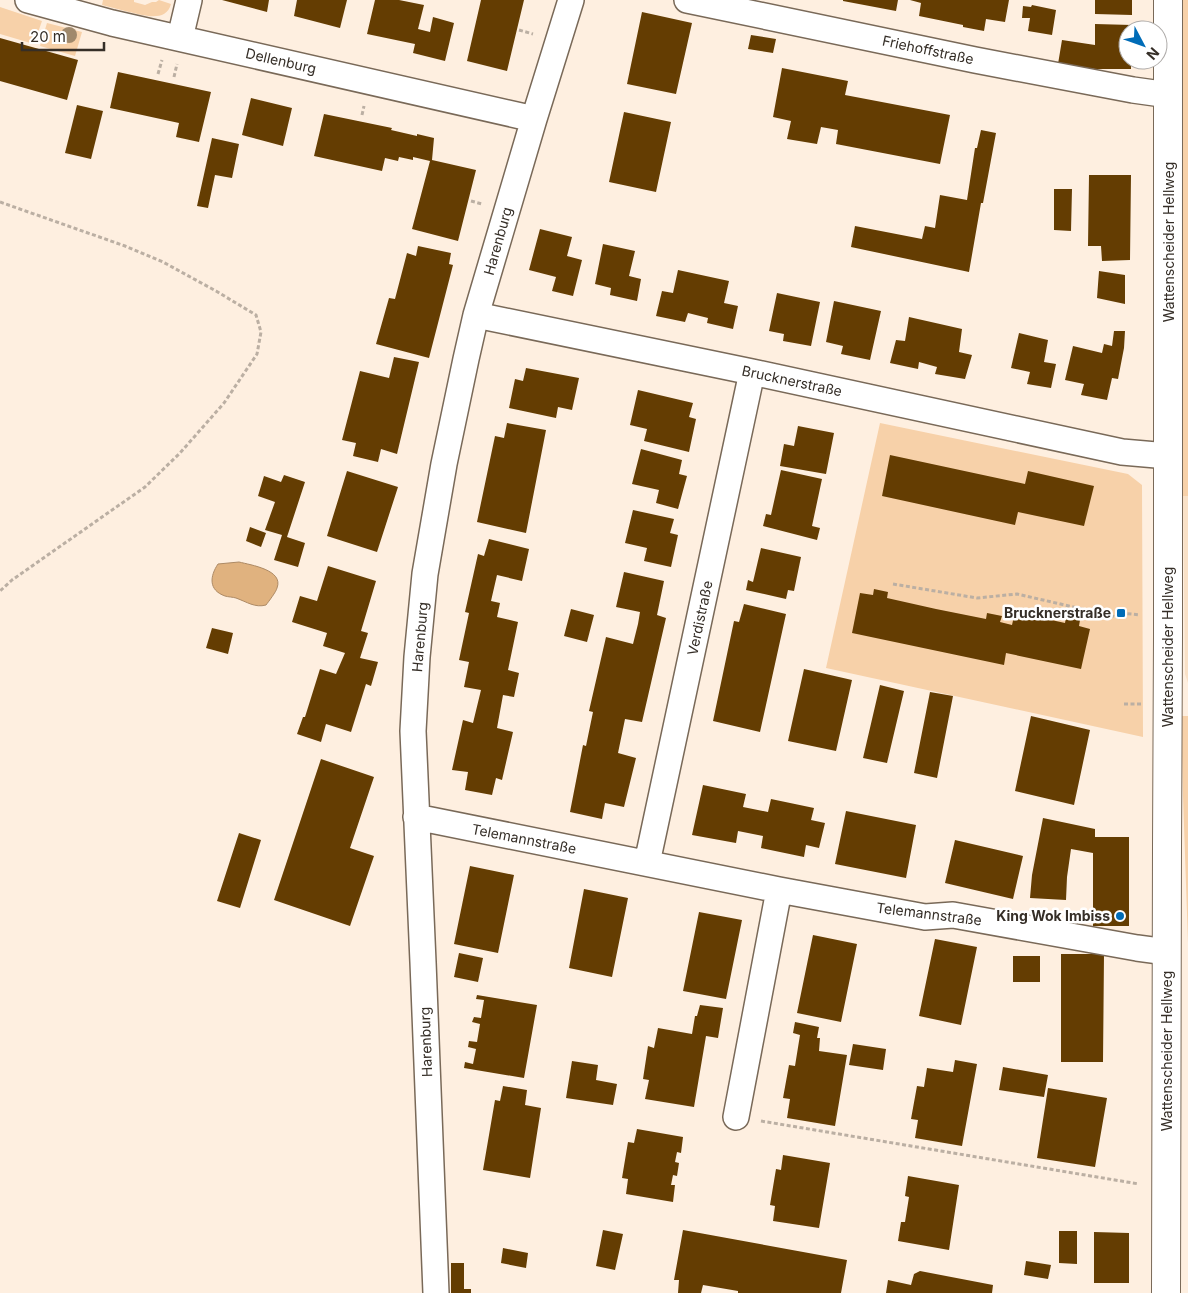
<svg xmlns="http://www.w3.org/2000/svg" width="1188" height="1293" viewBox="0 0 1188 1293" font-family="Inter,sans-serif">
  <rect width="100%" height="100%" fill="#feefe0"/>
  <path fill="#f9e1c7" d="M1183 496H1188V683L1185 674Z"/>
  <path fill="#f7d1a9" d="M103 0H134V2L145 5 152 2H156L159 0 171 4C166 23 143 15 129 12 120 10 111 7 102 5Z
    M1183 0H1188V496H1183Z
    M0 7 42 21 34 44 0 34Z
    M47 23 82 32 75 56 40 46Z
    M880 423 1128 474 1142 485 1143 737 826 668Z
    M1181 716H1188V943L1183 796Z"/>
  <path fill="#e0b27f" stroke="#ad8a65" d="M239 562C251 565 284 570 277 588 276 592 269 601 266 605 255 608 247 602 236 598 233 597 228 597 225 596 208 590 210 576 218 564Z"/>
  <path fill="#643d02" d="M222 0H269L267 12Z
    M297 0H347L340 28 294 16Z
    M375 0H399L424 5 418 29 430 32 433 17 454 23 445 61 413 53 415 44 367 34Z
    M481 0H524L507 71 467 61Z
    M843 0H898L896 11 843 1Z
    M910 0H1009L1005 22 986 19 984 31 963 27V25L919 16 921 3Z
    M1095 0H1132V15L1095 14Z
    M1032 5 1056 10 1052 35 1028 31 1030 18H1022L1023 6 1031 7Z
    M642 12 692 23 676 94 627 84Z
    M1095 24 1132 25V30H1128V60H1131V69H1095L1058 64 1062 40 1095 45Z
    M751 35 776 39 773 53 748 49Z
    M0 38 78 60 67 100 0 81Z
    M782 68 848 81 845 95 950 115 940 164 836 144 838 130 821 127 817 144 787 139 791 121 773 117Z
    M118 72 211 92 199 142 176 137 179 123 110 108Z
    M251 98 292 108 283 146 242 135Z
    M77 105 103 111 91 159 65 153Z
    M624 112 671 122 656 192 609 182Z
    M324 114 392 128 391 130 417 136V134L434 138 432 160 476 170 458 241 412 229 430 161 413 157V160L399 157 398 161 385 158 382 171 314 156Z
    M981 130 996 133 983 203H981L969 272 851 247 855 226 922 239 925 226 935 228 940 195 967 200 975 148H977Z
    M212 138 239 144 232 178 215 175 208 208 197 206Z
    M1089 175H1131L1130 260 1102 261 1101 246H1088Z
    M1054 189H1072L1071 231 1054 230Z
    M540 229 572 237 567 256 582 260 573 296 552 291 556 277 529 270Z
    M603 244 635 251 629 276 641 279 637 301 610 295 611 288 595 284Z
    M418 246 451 253 449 264 453 265 429 358 376 344 389 298 395 299 407 253 416 256Z
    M678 270 729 281 724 303 738 306 733 329 707 323 708 318 688 313 685 322 656 316 662 291 673 293Z
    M1099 271 1125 275V304L1097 298Z
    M777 293 820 302 811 346 783 341 784 334 769 331Z
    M834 301 881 311 870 360 841 354 843 346 826 342Z
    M909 317 962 329 959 352 972 355 965 379 935 374 937 367 919 362 918 369 890 363 896 340 905 341Z
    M1114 331H1125L1124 348 1118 379 1112 378 1107 400 1081 395 1084 384 1065 380 1073 346 1102 353 1104 344 1112 346Z
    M1019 333 1048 340 1044 362 1056 364 1051 388 1027 384 1030 372 1011 368Z
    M394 357 419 362 397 454 381 449 378 462 353 456 356 443 342 440 360 371 389 378Z
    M526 368 579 378 572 410 558 407 556 418 509 408 515 379 523 381Z
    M638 390 693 403 689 417 696 419 689 452 644 441 647 429 630 425Z
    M507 423 546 430 526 533 477 522 495 436 504 438Z
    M798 426 834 433 826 474 780 466 784 444 794 446Z
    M641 449 682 460 679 474 687 476 678 509 656 503 659 490 632 484Z
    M890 455 1025 484 1028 471 1094 486 1084 526 1018 512 1015 525 882 496Z
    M781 470 822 479 812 526 820 528 817 540 763 526 766 514 771 515Z
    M347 471 398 487 377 552 327 536Z
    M284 475 305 482 287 537 305 543 298 567 274 560 282 535 265 530 275 502 258 496 264 476 281 482Z
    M633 510 674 519 670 533 678 535 671 567 644 561 647 548 625 543Z
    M250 527 266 533 261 547 246 541Z
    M489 539 529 549 522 581 497 575 491 601 500 603 497 617 518 622 508 670 519 673 514 697 503 695 497 728 513 732 502 780 496 778 492 795 465 790 468 772 452 770 463 720 473 723 481 690 464 687 469 662 459 660 469 613 465 612 478 554 484 556Z
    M761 548 801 557 794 591 788 590 786 599 746 590 748 580 753 582Z
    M328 566 376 581 361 631 368 633 360 658 378 662 371 686 366 684 351 732 326 724 321 742 297 734 303 717H305L320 669 336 674 345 653 323 646 327 633 292 622 300 596 317 601Z
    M624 572 664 581 657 615 666 618 642 722 625 719 618 753 636 758 624 807 605 803 602 819 570 812 583 745 586 746 593 712 589 711 606 637 633 644 638 624 640 612 616 607Z
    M874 589 888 592 887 598 936 609 986 619 987 613 1002 616 1000 622 1012 625 1015 612 1065 623 1066 617 1080 620 1079 626 1090 629 1081 669 1006 653 1004 665 852 633 860 593 873 595Z
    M744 604 786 614 760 732 713 721 734 621 739 622Z
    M571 609 594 615 587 642 564 636Z
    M212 628 233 633 228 654 206 648Z
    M804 669 852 680 836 751 788 741Z
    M880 685 904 691 887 763 863 758Z
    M930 692 953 696 937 778 914 773Z
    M1031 716 1090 730 1074 805 1015 791Z
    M321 759 374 777 350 848 374 856 350 926 274 900Z
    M703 785 746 794 743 807 768 812 771 799 814 808 811 820 825 823 819 848 806 845 804 857 761 848 763 836 738 831 736 843 692 835Z
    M846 811 916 825 906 878 835 864Z
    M1043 818 1095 829V837H1129V926H1093V853L1071 849 1067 877 1066 900 1030 898 1032 875Z
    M239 833 261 840 240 908 217 901Z
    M955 840 1023 856 1013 899 945 883Z
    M470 866 514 875 498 953 454 944Z
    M584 889 628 898 612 977 569 968Z
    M699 912 742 920 726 999 683 991Z
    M813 935 857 944 841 1022 797 1013Z
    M935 939 977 947 961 1025 919 1016Z
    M459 953 483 958 478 982 454 977Z
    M1061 954H1104L1103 1062H1061Z
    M1013 956H1040V982H1013Z
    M477 995 537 1005 524 1078 464 1068 465 1062 473 1064 476 1049 468 1047 469 1041 477 1042 480 1024 472 1022 474 1017 481 1018 484 1000 476 999Z
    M700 1005 723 1008 718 1038 706 1036 694 1107 645 1099 649 1080 643 1079 648 1046 654 1048 658 1028 692 1034 695 1016H697Z
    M795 1022 819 1027 817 1038H820L819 1051 847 1055 835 1126 787 1118 790 1099 783 1098 789 1065 795 1066 800 1035 793 1033Z
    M853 1044 886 1049 883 1070 849 1065Z
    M955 1060 977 1064 962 1146 915 1138 918 1120 911 1119 917 1086 924 1087 927 1068 953 1072Z
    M572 1061 598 1065 596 1080 617 1084 613 1105 566 1098Z
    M1003 1067 1048 1075 1044 1097 999 1090Z
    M503 1086 527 1090 525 1105 541 1108 530 1178 483 1170 495 1100 500 1101Z
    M1048 1088 1107 1098 1095 1167 1037 1158Z
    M637 1129 683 1137 681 1153 677 1152 675 1162 679 1163 677 1176 673 1175 671 1185H675L673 1202 626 1194 628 1179 622 1178 628 1142 634 1143Z
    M783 1155 830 1163 819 1228 773 1221 775 1206 770 1205 776 1169 781 1170Z
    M908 1176 959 1185 949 1250 898 1241 901 1222H905L909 1197 905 1196Z
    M603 1230 623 1234 615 1270 596 1266Z
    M683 1230 847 1260 841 1293H738V1291L703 1285 701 1293H678L679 1280H674Z
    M1059 1231H1077V1264L1059 1263Z
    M1094 1232 1129 1233V1283H1094Z
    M503 1248 528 1253 526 1268 501 1263Z
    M1026 1261 1051 1265 1048 1279 1024 1275Z
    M451 1263H464V1289H471V1293H451Z
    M920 1271 993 1285 992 1293H886L888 1280 911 1285 914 1274Z"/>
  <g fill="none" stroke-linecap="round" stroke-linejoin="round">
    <defs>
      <path id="minor" d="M28 0 112 23 534 119
        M687 0 975 60 1133 90 1169 95
        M180 38 189 0
        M476 315 752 372 1122 452 1168 456
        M416 817 779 890 925 917 953 915 1137 948 1167 952
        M647 863 752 372
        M736 1117 779 890
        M436 1293 423 962 413 731 417 657 425 574 444 464 466 359 476 315 534 119 571 0"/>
      <path id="secondary" d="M1166 1293 1167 847 1168 637V0"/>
    </defs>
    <use href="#minor" stroke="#796958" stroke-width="28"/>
    <use href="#secondary" stroke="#796958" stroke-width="30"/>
    <path stroke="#bbafa3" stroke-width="3" stroke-dasharray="4 2.5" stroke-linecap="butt" d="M519 30 533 34
      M158 74 162 60
      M174 77 177 64
      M362 115 364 106
      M471 201 482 204
      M0 202 125 246 163 262 216 291 256 315 261 332 257 354 224 403 180 453 145 487 12 580 0 591
      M893 584 977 598 1017 594 1121 618
      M1121 613 1140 615
      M1124 704H1141
      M761 1121 1139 1184"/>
    <use href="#minor" stroke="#fff" stroke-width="25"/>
    <use href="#secondary" stroke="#fff" stroke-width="28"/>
  </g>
  <circle fill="#a0896c" cx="69" cy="35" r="8"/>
  <g fill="#006cb7" stroke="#fff" stroke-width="2">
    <rect x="1116" y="608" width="10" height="10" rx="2.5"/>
    <circle cx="1120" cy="916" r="5"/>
  </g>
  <g text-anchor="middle" stroke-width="5" stroke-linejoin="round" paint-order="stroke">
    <g font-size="14" fill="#352e27" stroke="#fff">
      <text transform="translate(928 50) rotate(12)" y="5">Friehoffstraße</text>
      <text transform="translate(281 61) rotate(13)" y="5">Dellenburg</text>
      <text transform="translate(498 241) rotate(-74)" y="5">Harenburg</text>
      <text transform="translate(1169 242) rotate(-90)" y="5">Wattenscheider Hellweg</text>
      <text transform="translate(792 381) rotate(12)" y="5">Brucknerstraße</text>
      <text transform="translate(700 618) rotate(-78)" y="5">Verdistraße</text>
      <text transform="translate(420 637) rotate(-85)" y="5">Harenburg</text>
      <text transform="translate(1168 647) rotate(-90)" y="5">Wattenscheider Hellweg</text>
      <text transform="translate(524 839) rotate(11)" y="5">Telemannstraße</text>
      <text transform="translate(929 914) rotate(7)" y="5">Telemannstraße</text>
      <text transform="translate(426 1042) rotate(-92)" y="5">Harenburg</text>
      <text transform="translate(1167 1051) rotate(-90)" y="5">Wattenscheider Hellweg</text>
    </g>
    <g font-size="14" font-weight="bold" fill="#352e27" stroke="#fff" text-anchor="end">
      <text x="1111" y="618">Brucknerstraße</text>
      <text x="1110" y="921">King Wok Imbiss</text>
    </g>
  </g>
  <g transform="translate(1143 45) rotate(131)"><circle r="24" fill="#ffffff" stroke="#aeaba9"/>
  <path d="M0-4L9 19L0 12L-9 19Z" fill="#006cb7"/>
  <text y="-8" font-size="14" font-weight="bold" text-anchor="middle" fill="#352e27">N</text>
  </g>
  <path d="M22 42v8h82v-8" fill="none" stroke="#352e27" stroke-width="2.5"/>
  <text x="30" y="42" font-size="15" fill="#352e27" stroke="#ffffff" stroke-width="4" paint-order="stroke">20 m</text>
</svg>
